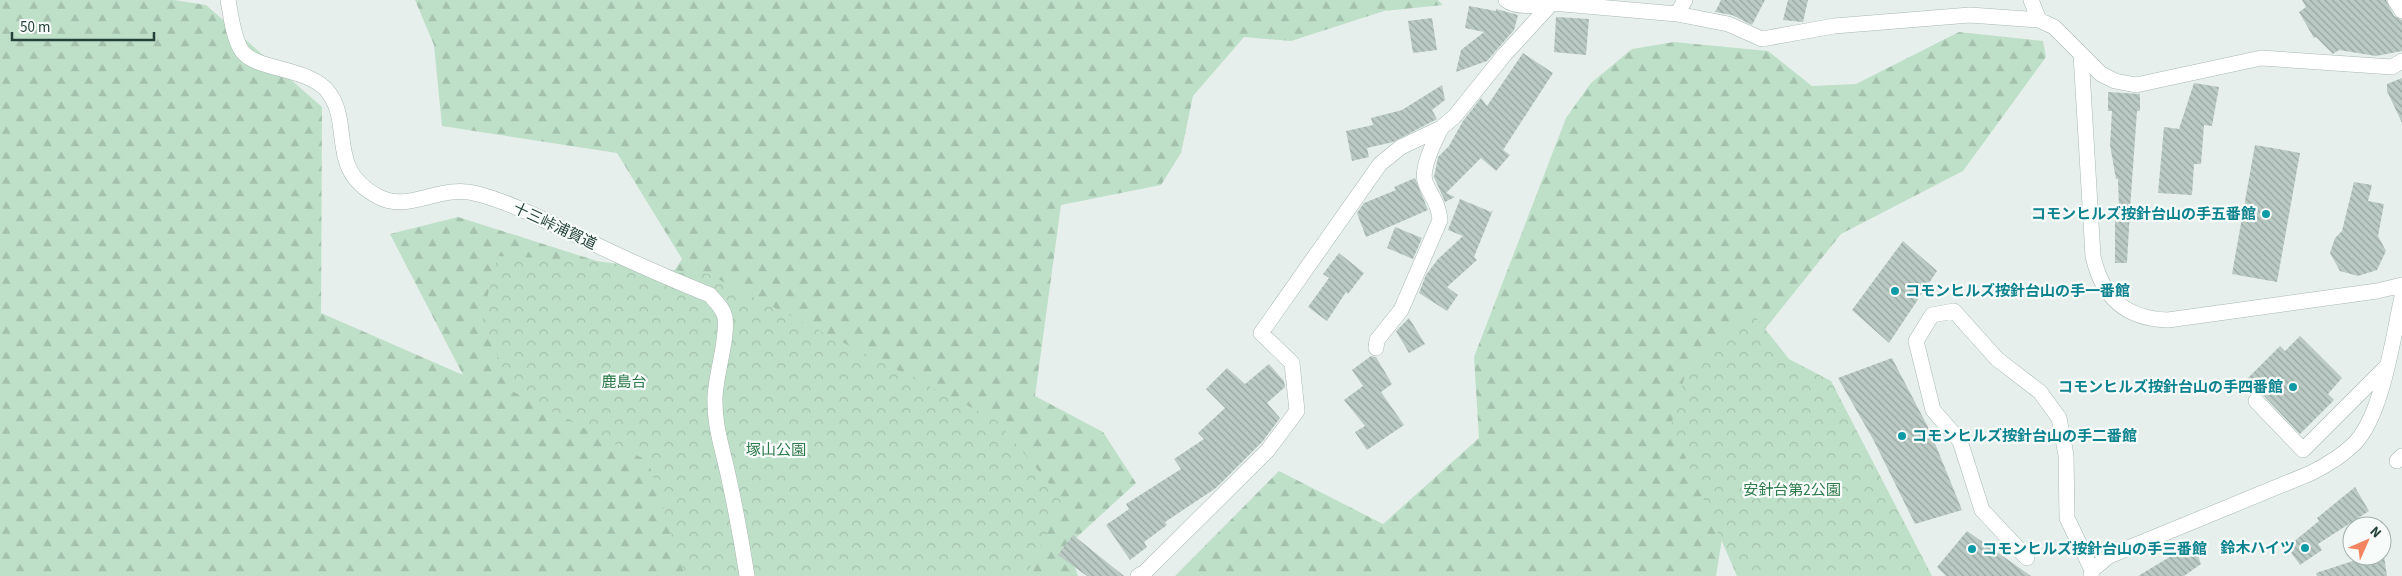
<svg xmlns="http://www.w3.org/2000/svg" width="2402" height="576" viewBox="0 0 2402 576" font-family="'Source Sans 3','Noto Sans JP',sans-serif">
  <defs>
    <pattern id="forest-firs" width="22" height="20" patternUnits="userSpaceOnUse" patternTransform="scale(1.25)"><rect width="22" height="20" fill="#bfe0c8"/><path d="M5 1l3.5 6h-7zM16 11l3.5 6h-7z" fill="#a4c1ad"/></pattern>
    <pattern id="park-crowns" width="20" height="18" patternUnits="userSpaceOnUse" patternTransform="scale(1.25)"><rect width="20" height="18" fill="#bfe0c8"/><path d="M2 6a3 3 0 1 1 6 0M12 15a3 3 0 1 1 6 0" fill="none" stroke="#a4c1ad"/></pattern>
    <pattern id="building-back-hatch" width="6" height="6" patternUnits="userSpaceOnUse" patternTransform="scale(1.25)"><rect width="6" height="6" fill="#bbcac4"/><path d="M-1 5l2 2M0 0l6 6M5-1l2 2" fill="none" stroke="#98a6a0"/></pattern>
  </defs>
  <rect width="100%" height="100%" fill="#e6efeb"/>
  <path fill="url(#forest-firs)" d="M0 0H174L206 5 322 107 321 313 463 375 390 234 458 217 666 283 682 259 617 153 442 126 434 45 415 0H1438L1443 5 1384 11 1291 41 1244 37 1193 96 1181 153 1161 185 1061 205 1035 396 1103 432 1136 483 1067 546 1078 576H0Z
    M1959 32 2043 41 2046 57 1963 171 1841 234 1753 344 1716 576H1175L1279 471 1383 524 1479 438 1474 357 1566 118 1591 83 1632 49 1674 42 1768 51 1812 86 1856 84Z"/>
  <path fill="url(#park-crowns)" d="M498 256 595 261 708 274 996 420 1063 500 1026 576H685L648 461 512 391 482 317Z
    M1751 311 1789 359 1831 381 1932 576H1737L1671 425 1685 375 1735 323Z"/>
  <path fill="url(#building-back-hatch)" d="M1721 0H1765L1752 25 1732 15 1715 12Z
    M1788 0H1808L1803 22 1783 20Z
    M2302 0H2386L2394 16 2402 20V51L2376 56 2339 50 2333 54 2316 37 2314 38 2299 12 2306 7Z
    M1469 6 1496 11V9L1518 15 1514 30 1487 61 1456 72 1461 50 1484 32 1465 28Z
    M1556 17 1589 19 1586 55 1554 52Z
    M1432 18 1437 50 1413 53 1408 21Z
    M1523 53 1553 73 1503 150 1510 155 1496 171 1481 158 1446 193 1455 197 1445 202 1434 177 1438 157 1449 146 1463 121 1481 98 1487 106Z
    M2402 78V123L2387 91V84Z
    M2194 83 2219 87 2212 126 2204 125 2201 164H2194L2192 195 2158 193 2164 127 2179 129Z
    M1442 85 1445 100 1432 110 1437 119 1393 142 1367 148 1369 157 1352 161 1346 131 1373 125 1371 118 1402 110Z
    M2108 92 2140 94V111H2137L2130 209H2119L2118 179H2116L2110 145 2112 111H2108Z
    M2255 145 2300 153 2277 282 2232 274Z
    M1415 178 1428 210 1366 237 1357 213 1364 203 1396 190 1394 187Z
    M2354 182 2372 185 2368 201 2384 204 2378 236 2386 251 2377 270 2358 276 2340 271 2330 253 2335 238 2342 231Z
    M1460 199 1491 212 1493 210 1474 257 1477 260 1447 287 1458 295 1447 311 1419 293 1426 275 1438 259 1463 236 1448 230Z
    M2115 210H2130L2127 263H2115Z
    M1395 227 1422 238 1413 259 1387 248Z
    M1903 241 1937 271 1889 343 1852 310Z
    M1339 253 1364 273 1348 294 1346 292 1327 321 1308 307 1329 278 1323 274Z
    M1409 318 1425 344 1409 353 1396 331Z
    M2300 336 2342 378 2328 394 2334 400 2300 434 2263 395 2256 392 2245 381 2280 346 2285 351Z
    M1371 356 1376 357 1392 384 1381 392 1404 425 1367 450 1355 432 1365 426 1344 400 1363 386 1352 370Z
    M1892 358 1930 431 1962 510 1915 524 1874 441 1838 378Z
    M1269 364 1284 381 1285 387 1267 403 1280 418 1263 441 1216 488 1165 522 1167 525 1144 542 1147 547 1130 560 1106 525 1129 509 1126 504 1181 469 1174 459 1204 439 1198 433 1225 408 1206 389 1227 368 1245 384Z
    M2355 487 2369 511 2318 544 2322 550 2300 565 2287 547 2319 521 2317 518Z
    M1967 531 2031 576H1946L1937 567Z
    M1073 535 1124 576H1087L1058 555Z
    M2193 543 2201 564 2184 576H2138Z
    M2368 556H2384L2387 576H2317L2316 573Z"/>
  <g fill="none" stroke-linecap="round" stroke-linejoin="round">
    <defs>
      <path id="minor" d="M228 0C231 15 233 38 242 51 256 71 311 67 329 93 353 126 326 170 379 197 410 213 440 183 478 194 516 204 551 224 586 240 627 260 668 278 710 295 716 302 723 308 725 317 728 339 716 373 715 397 714 427 723 449 729 479 736 511 742 543 747 576
        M1506 0C1518 9 1538 5 1552 3L1677 14 1728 24 1762 39 1834 26 1970 15 2039 20 2054 27 2101 74 2115 81 2136 85 2261 58 2392 67 2402 61
        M2031 0 2039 20
        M2395 0 2402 11
        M1677 14 1685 0
        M2081 54 2093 256C2102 297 2125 319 2168 320L2377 291 2402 285
        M1376 348 1377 340 1401 310 1440 220C1439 205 1432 197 1426 184 1419 170 1435 141 1441 128
        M2256 401 2303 450 2385 368
        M2397 461 2402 456
        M2027 558 1982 510 1960 441 1933 410 1916 341 1932 315 1954 311 1997 359 2040 392 2059 418 2066 455 2067 518 2092 570
        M1138 576 1145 572 1268 450 1297 411 1292 363 1261 333 1380 164 1401 147 1441 128 1455 116 1505 54 1552 3
        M2091 576 2092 570 2109 556 2311 473C2327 465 2342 456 2355 443 2383 413 2393 337 2402 297"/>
    </defs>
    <use href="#minor" stroke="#a8b8b2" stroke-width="16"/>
    <use href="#minor" stroke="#fff" stroke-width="15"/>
  </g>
  <g fill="#0f9aa8" stroke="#f7fbf9" stroke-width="2">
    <circle cx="2266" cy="214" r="5"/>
    <circle cx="1895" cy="291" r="5"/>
    <circle cx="2293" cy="387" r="5"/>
    <circle cx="1902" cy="436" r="5"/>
    <circle cx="2305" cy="548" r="5"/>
    <circle cx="1972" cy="549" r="5"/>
  </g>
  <g text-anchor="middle" stroke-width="4.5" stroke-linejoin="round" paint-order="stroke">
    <g font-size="15" font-weight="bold" fill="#0d838f" stroke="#f7fbf9" text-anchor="end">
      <text x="2256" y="219">コモンヒルズ按針台山の手五番館</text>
      <text x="1905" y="296" text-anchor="start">コモンヒルズ按針台山の手一番館</text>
      <text x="2283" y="392">コモンヒルズ按針台山の手四番館</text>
      <text x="1912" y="441" text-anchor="start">コモンヒルズ按針台山の手二番館</text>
      <text x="2295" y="553">鈴木ハイツ</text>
      <text x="1982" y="554" text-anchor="start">コモンヒルズ按針台山の手三番館</text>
    </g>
    <g font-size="15" fill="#24423a" stroke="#f7fbf9">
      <text transform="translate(555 226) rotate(25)" y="5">十三峠浦賀道</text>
    </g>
    <g font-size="15" fill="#2d7a4b" stroke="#f7fbf9">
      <text x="624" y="387">鹿島台</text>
      <text x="776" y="455">塚山公園</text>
      <text x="1792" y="495">安針台第2公園</text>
    </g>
  </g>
  <g transform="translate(2367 541) rotate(45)"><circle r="24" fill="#f7fbf9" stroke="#a3b1ad"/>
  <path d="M0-4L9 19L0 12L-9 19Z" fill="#f4845f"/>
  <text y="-8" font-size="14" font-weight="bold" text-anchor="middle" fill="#24423a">N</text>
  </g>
  <path d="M12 32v8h142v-8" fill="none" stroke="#24423a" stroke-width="2.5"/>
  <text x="20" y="32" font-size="15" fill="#24423a" stroke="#f7fbf9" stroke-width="4" paint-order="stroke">50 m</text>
</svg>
